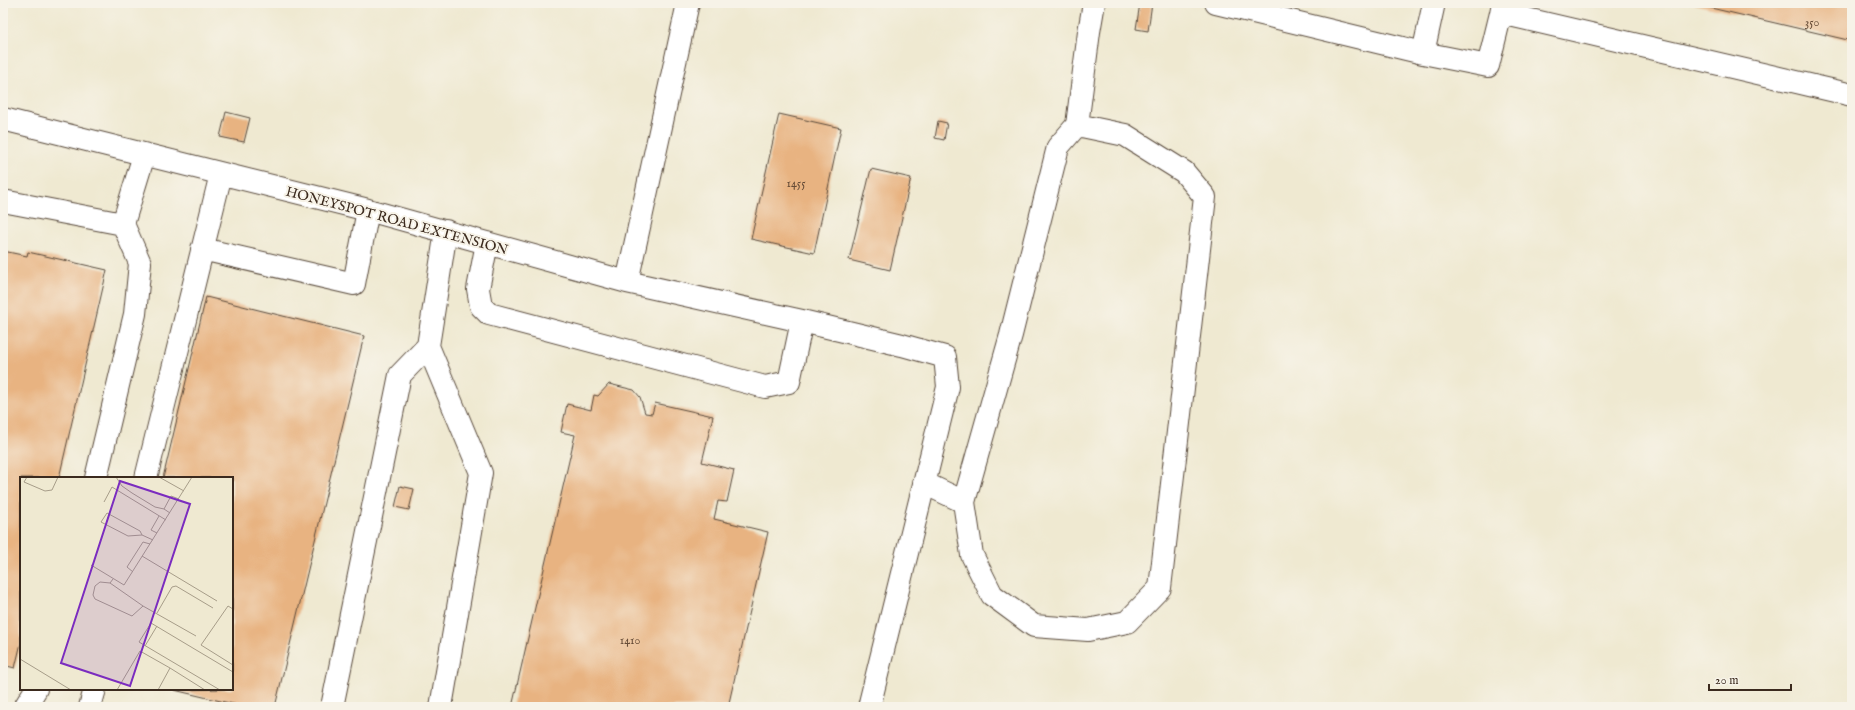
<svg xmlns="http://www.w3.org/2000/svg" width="1855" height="710" viewBox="0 0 1855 710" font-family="'IM FELL English',serif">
  <rect width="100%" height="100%" fill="#f7f3e8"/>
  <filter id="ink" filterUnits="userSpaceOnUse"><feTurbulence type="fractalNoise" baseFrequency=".025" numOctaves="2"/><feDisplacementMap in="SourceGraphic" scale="8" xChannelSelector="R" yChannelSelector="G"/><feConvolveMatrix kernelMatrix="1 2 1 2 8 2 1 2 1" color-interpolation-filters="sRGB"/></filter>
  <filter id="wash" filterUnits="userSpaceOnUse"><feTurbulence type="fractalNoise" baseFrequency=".012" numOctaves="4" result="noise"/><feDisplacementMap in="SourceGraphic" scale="16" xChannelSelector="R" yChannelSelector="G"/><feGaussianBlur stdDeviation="0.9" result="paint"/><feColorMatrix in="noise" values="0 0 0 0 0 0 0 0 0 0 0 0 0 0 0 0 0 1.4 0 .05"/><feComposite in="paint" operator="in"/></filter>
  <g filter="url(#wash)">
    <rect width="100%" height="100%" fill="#efe9d1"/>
    <g id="blocks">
      <path fill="#e8b381" d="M1140 3H1152L1148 31 1136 29Z
        M1694 3H1852V41L1694 4Z
        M226 112 250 118 244 142 220 137Z
        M779 114 841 128 814 253 751 239Z
        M938 121 947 123 944 140 935 138Z
        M871 169 911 178 890 270 849 260Z
        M3 251 27 256 28 252 107 270 59 478H21V643L15 668 3 665Z
        M206 297 364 336 275 707H246L174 690 232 689V478H163Z
        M609 384 634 390 640 397 645 413 652 414 655 403 713 416 702 462 734 470 727 502 718 501 714 519 768 532 728 707H512L575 435 561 432 567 404 591 410 594 395 598 396Z
        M400 486 414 489 409 510 395 507Z"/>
    </g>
  </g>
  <g filter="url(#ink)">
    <use href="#blocks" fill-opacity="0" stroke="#564739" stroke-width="1"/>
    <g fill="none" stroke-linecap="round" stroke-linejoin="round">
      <defs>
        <path id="minor" d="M1216 3 1423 53 1434 3
          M1503 3 1501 13 1852 95
          M1423 53 1488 66 1501 13
          M3 119 368 210 627 282 802 321 902 345 945 357 948 387 869 707
          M3 201 123 224 144 155
          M487 243 478 289 481 306 489 314 765 387 789 382 802 321
          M202 249 354 284 368 210
          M627 282 688 3
          M96 478 135 314 140 263 123 224
          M146 478 221 174
          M924 483 964 502 972 555 992 595 1034 626 1088 630 1127 622 1160 588 1205 197 1184 172 1125 135 1077 125 1089 32 1094 3
          M964 502 1011 335 1058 147 1077 125
          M25 707 36 689
          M90 707 95 689
          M332 707 400 375 428 346
          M441 707 481 473 428 346 446 231"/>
      </defs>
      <use href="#minor" stroke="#564739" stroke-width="24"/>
      <use href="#minor" stroke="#fff" stroke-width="22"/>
    </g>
  </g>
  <g text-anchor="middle" stroke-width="4" stroke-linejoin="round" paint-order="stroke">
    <g font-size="12" fill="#664c37">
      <text x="1812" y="26">350</text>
      <text x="796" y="187">1455</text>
      <text x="630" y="644">1410</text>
    </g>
    <g font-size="14" fill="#3b2a1e" stroke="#f7f3e8">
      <text transform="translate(397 220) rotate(15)" y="5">HONEYSPOT ROAD EXTENSION</text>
    </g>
  </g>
  <g transform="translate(20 477)">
    <rect width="213" height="213" fill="#efe9d1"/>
    <path fill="none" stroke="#a79d89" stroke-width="1" d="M7 0 4 5 25 14 32 13 38 0M96 0 102 9 112 16 135 30 144 32M139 0 164 14M84 25 92 10 146 43M150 36 144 32 151 19 159 22M137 56 131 53 139 39M122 58 120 54 87 36 81 45 108 59 122 58 133 63M122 79 197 124M71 88 104 108 172 0M113 95 107 90 123 65 130 67M93 102 90 106 80 105 75 109 73 118 75 122 112 139 123 129 176 159M90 106 123 129M213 132 208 129 181 168 213 188M137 136 152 110 156 109 193 131M125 169 137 149M0 182 51 213M97 213 120 174 150 191M138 213 150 191 185 213M200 213 119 165 131 146 213 195"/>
    <path fill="#7b2cbf" fill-opacity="0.15" stroke="#7b2cbf" stroke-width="2" d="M100 4 170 27 110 209 41 186Z"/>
    <rect width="213" height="213" fill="none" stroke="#3b2a1e" stroke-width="2"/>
  </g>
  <rect width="1855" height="710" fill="none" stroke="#f7f3e8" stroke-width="16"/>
  <path d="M1709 684v6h82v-6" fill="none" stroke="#3b2a1e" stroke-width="2"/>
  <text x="1715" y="684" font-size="12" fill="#3b2a1e" stroke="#f7f3e8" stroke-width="3" paint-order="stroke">20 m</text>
</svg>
